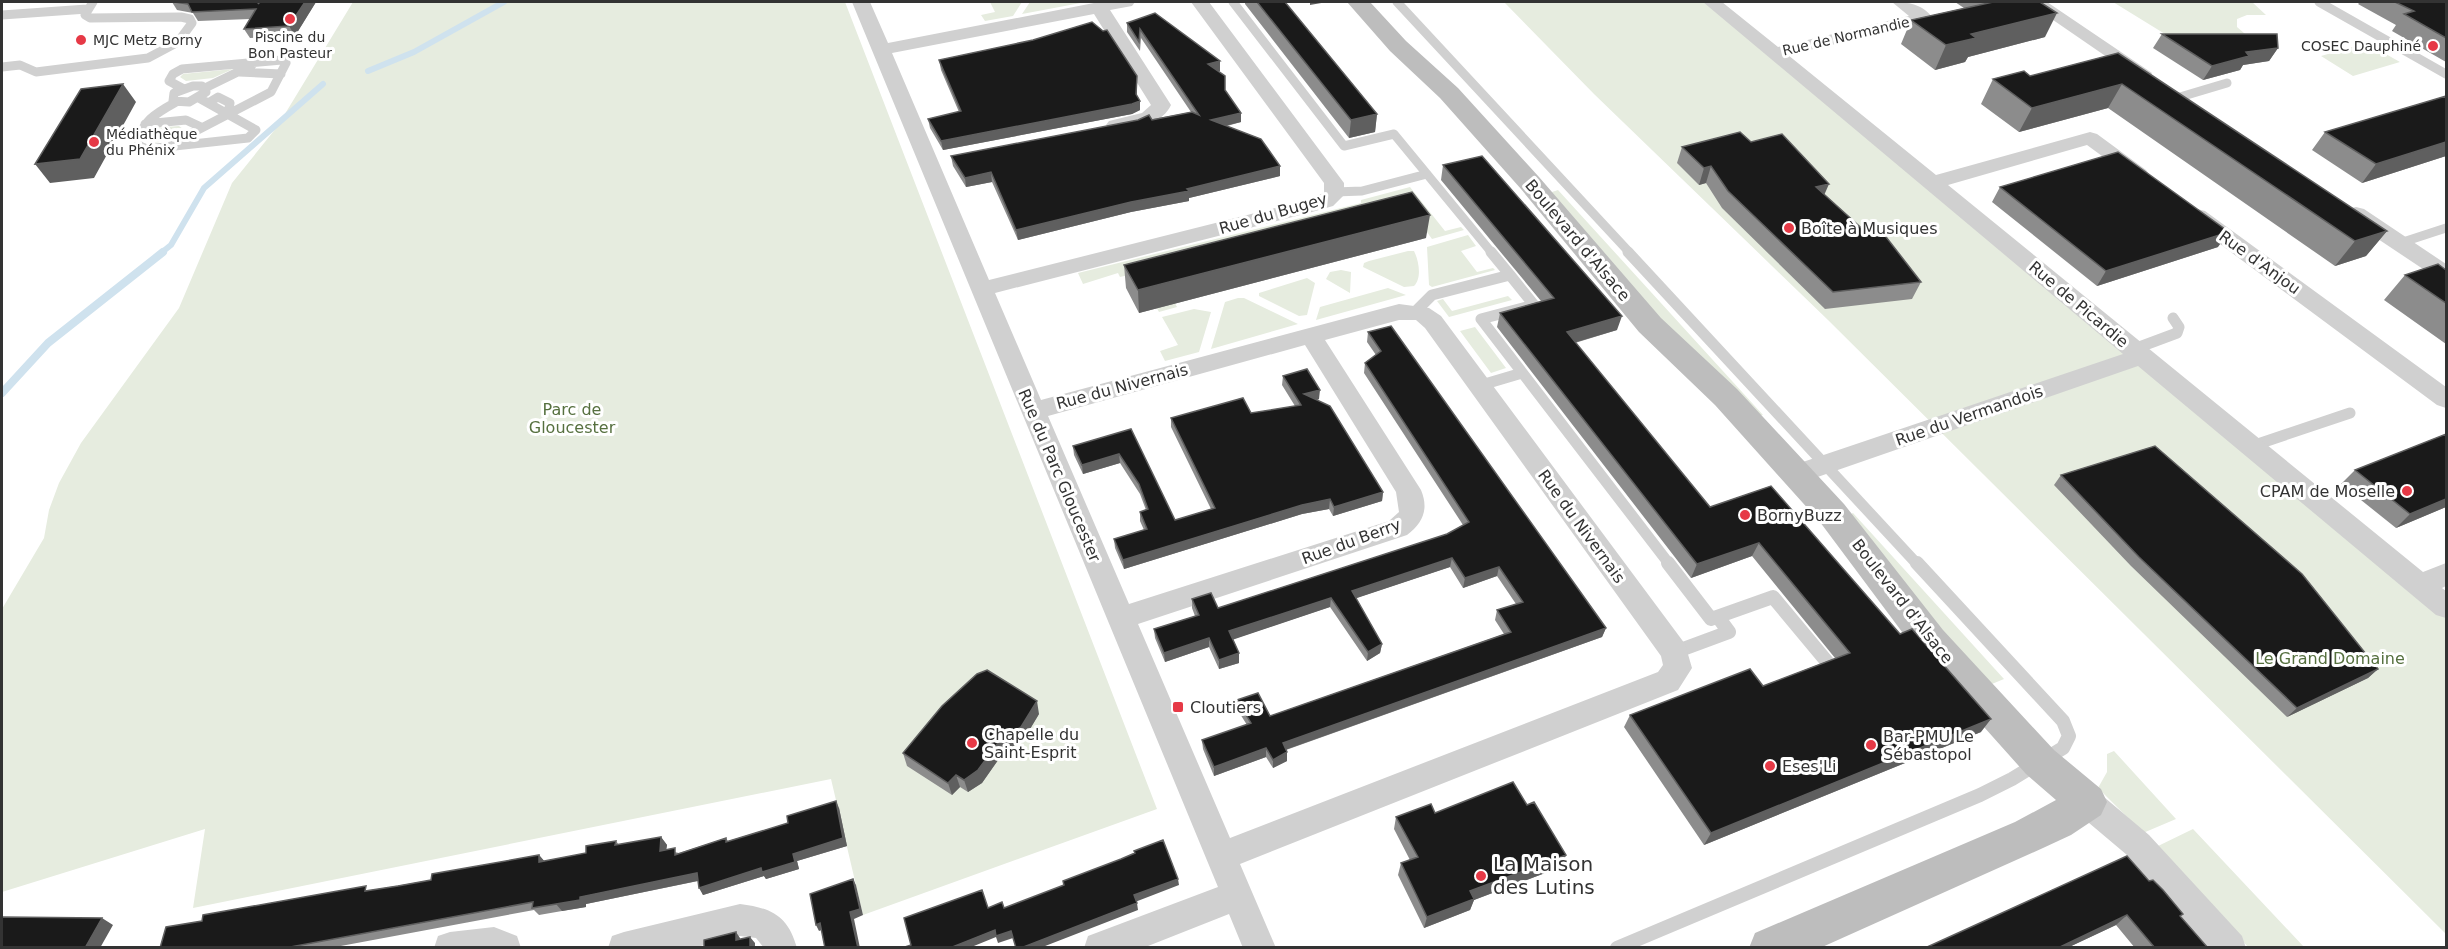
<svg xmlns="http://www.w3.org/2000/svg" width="2448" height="949" viewBox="0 0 2448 949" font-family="'DejaVu Sans',sans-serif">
  <rect width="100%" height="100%" fill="#fff"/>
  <path fill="#e6ecdf" d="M353 2H845L1157 809 863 915 831 779 193 908 205 829 2 892V609L44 538 49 510 59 483 81 443 179 308 232 183 277 127Z
    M990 2H1022L1013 16 985 21 981 15 995 12Z
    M1030 2H1086L1022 14Z
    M1504 2H1712L2446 607V934L1828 320 1594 94Z
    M2113 2H2252L2266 15H2247L2237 19V27L2251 39 2191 50Z
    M2366 43 2400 62 2353 76 2321 56Z
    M233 69 213 78 186 81 180 77 183 74Z
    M179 126 183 129C172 134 161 147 149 141V136L153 128Z
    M1410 187 1445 231 1461 227 1464 230 1432 239 1413 213 1162 279 1177 307 1159 312 1137 273 1120 277 1118 273 1083 284 1078 273 1361 203V200Z
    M1558 190 1763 415 1758 416 1680 343 1549 193Z
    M1468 235 1476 246 1461 251 1477 272 1493 268 1495 270 1432 287 1429 285 1427 247Z
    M1408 251H1414C1419 261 1422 278 1414 286L1404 287 1363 267 1364 263 1369 261Z
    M1341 270 1351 272 1350 293 1326 279 1330 272Z
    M1307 278 1315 283 1307 315 1299 316 1259 296V293Z
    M1388 288 1406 295 1316 320 1320 307Z
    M1508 296 1512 300 1449 317 1437 301 1443 299 1452 311Z
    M1238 298H1244L1298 324 1211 349 1225 302Z
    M1194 309 1211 312 1199 352 1165 361 1160 351 1178 345 1162 317Z
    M1475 327 1506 368 1491 373 1460 331Z
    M1853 513 2004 679 1987 686 1849 515Z
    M2114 751 2176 819 2143 833 2098 788 2107 772V754Z
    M2193 829 2304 947H2248L2156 847Z"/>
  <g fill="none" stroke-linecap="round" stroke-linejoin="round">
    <path stroke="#cfe2ee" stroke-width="6" d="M368 71 414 52 504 2
      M161 253 171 245 204 188 323 84"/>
    <path stroke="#cfe2ee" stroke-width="8" d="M2 393 48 343 163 252"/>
    <path stroke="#d0d0d0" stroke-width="9" d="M1233 2 1344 146 1394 134 1492 253
      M1397 2 1630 253
      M2319 2 2446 74
      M2 15 87 9
      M2 67 20 65 36 72 148 58 178 42 192 23 190 19 181 17 90 18 85 15 93 2
      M239 72 281 74
      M193 86H202L206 92 189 102 173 101 174 93Z
      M205 88 252 65
      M2180 97 2227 83
      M176 102C158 112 139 122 138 145L147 149 248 138 256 130 199 98
      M208 103 218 97 230 103 228 113
      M145 124 186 120 201 127
      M165 147 271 92 286 63 282 60 182 69 173 74 169 81 182 88
      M1335 192 1362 191 1427 174
      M2400 243 2446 228"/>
    <path stroke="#d0d0d0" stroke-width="11" d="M1628 252 1918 565
      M1510 275 1534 305 1481 319 1670 565
      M1415 312 1432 295 1510 275 1491 252
      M2134 349 2177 333 2179 327 2173 318
      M1478 386 1522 373
      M2252 446 2350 413"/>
    <path stroke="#d0d0d0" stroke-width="14" d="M1668 563 1711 619 1773 597 1828 663
      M1675 652 1729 632 1718 617
      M1617 948 1980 795 2012 779 2063 748 2069 736 2063 721 1917 563"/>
    <path fill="#d0d0d0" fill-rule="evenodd" d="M852 2H870L888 43 1099 2H1135L1132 6 1110 10 1171 105C1162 125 1129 134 1109 129L1106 125 1109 121 1142 113 1151 105 1094 14 892 53 989 280 1299 202 1324 193V183L1191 2H1209L1341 179 1344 183V195L1333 206 1312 212 995 293 1041 400 1399 304 1429 308 1441 316 1685 644 1692 668 1678 690 1240 864 1276 948H1243L1229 914 1143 948H1084L1088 936 1218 887ZM1399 320H1416L1425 328 1661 656 1663 665 1658 672 1230 838 1138 624 1407 535C1423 523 1429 509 1421 490L1325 340ZM1305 345 1396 492 1399 512 1389 521 1129 604 1048 416Z
      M1703 2H1722L1778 47 1909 16 1892 2C1909 2 1922 4 1933 18L1930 22 1788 55 1936 175 2090 132 2097 134 2146 170 2149 174 2146 178 2139 180 2132 178 2087 145 1948 185 2423 572 2446 563V586L2442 588 2446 591V618L2436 615 2138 366 1806 481 1797 484 1788 481 1784 474 1788 467 2123 354Z
      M2027 2H2047L2152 73 2150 77H2136Z
      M2356 207 2364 209 2446 264V281L2438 279 2348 219 2345 214 2348 209Z
      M2197 209 2205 211 2446 387V408L2437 405 2189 221 2186 216 2189 211Z
      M2087 788 2098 792 2149 835 2242 936 2246 948H2208L2127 855 2076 812 2072 802 2076 792Z
      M740 904C772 908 788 916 797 948H764L756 938 740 936 693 948H608L612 936 624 932Z
      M494 927 517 936 521 948H434L438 936 450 932Z"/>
    <path fill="#bdbdbd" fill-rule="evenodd" d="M1347 2H1370L1406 41 1458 88 1539 177 1661 318 1737 389 1844 504 1943 630 2054 750 2101 789 2107 802 2101 815 2071 835 2043 848 1820 948H1749L1755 933 2015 822 2056 800 2026 774 1917 652 1820 522 1715 405 1639 332 1521 189 1440 98 1390 51Z"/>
  </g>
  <path fill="#8c8c8c" d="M172 2H316L295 36 250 38 244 29 250 19 198 21 193 13 177 10Z
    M1245 2H1285L1377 114 1375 132 1349 138 1245 4Z
    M1955 2H2040L2045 37 1968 57 1965 62 1935 70 1901 44 1911 20 1964 8Z
    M2360 2H2446V62L2392 31 2396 25 2358 4Z
    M1127 23 1220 61V71H1218L1225 90 1241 122 1227 126 1280 166V176L1189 198V201L1131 212 1018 240 992 182 966 187 953 166 951 156 1191 112 1141 38 1140 51 1127 32Z
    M2162 34 2278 48 2269 61 2243 65 2240 70 2203 80 2153 48Z
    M2118 53 2387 231 2366 256 2335 266 2108 108 2019 132 1981 104 1993 79 2030 76Z
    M939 60 1137 85V96L1140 110 1132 114 943 150 930 128 928 119 959 112 941 70Z
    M2446 96V156L2362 183 2312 150 2325 132Z
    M1751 142 1824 195 1921 282 1912 299 1825 309 1722 208 1706 183 1699 185 1677 163 1682 147Z
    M1443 165 1617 330 1575 343 1710 507 1771 486 1981 732 1704 845 1624 727 1630 715 1763 686 1835 658 1752 556 1691 578 1497 327 1500 313 1541 301 1441 180Z
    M2000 187 2218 247 2097 286 1992 202Z
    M1426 238 1139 313 1126 288 1124 265Z
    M2446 270V344L2384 300 2405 275Z
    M1368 332 1606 628 1602 637 1286 750 1287 752V761L1273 768 1266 757 1214 776 1203 749 1202 740 1247 725 1237 709V700L1270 716 1504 634 1495 620 1497 610 1516 604 1497 576 1463 588 1450 567 1356 598 1382 644 1380 653 1367 661 1330 607 1233 639 1239 653V663L1219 669 1209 647 1165 662 1155 638 1154 629 1195 616 1192 608V599L1218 608 1447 534 1463 525 1364 373 1365 363 1376 355 1367 342Z
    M1283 376 1319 399 1317 400 1383 492 1382 501 1333 516 1329 509 1302 514 1124 569 1115 548 1114 539 1144 530 1140 521V512L1146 510 1140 494 1120 463 1083 474 1074 455 1073 446 1131 429 1175 520 1211 509 1171 427V418L1251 413 1295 406 1282 385Z
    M2446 434V507L2396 528 2341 484 2355 470Z
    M2061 475 2378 669 2368 678 2287 717 2131 566 2054 485Z
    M1039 714 1024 739 1003 753 982 783 968 792 960 787 952 795 907 766 903 753Z
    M1527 805 1566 855 1561 867 1474 900 1470 910 1424 928 1398 875 1401 863 1410 860 1394 829 1396 817Z
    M839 808 847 846 797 861 799 869 766 879 764 876 703 895 698 881 586 904V907L562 911 539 915 534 910 330 948H160L371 890 431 880 539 855 544 861 586 853 616 841 619 845 661 837 667 845 666 850 679 853 726 838 728 841Z
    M2149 881 2183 914 2180 916 2208 948H2135L2116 925 2067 948H1925Z"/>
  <path fill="#5f5f5f" d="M305 2H316L295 36 289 26Z
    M1310 2H1327L1310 5Z
    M2057 13 2045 37 1968 57 1965 62 1935 70 1946 45 1971 34Z
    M2278 48 2269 61 2243 65 2240 70 2203 80 2212 66 2246 52Z
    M1220 61V71L1208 73V64Z
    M1137 76V85L1136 102 1140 101V110L1132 114 943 150 941 141 1136 94Z
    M123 84 136 102 94 178 50 183 35 164Z
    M2122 84 2108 108 2019 132 2032 108Z
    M1241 113V122L1212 129 1211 120Z
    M1377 114 1375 132 1349 138 1351 120Z
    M2446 142V156L2362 183 2376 164Z
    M1280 166V176L1189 198V201L1131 212 1018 240 1016 230Z
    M1711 166 1706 183 1699 185 1704 168Z
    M991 172 992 182 966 187 965 178Z
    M1829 184 1822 200 1816 187Z
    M1430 215 1426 238 1139 313 1138 290Z
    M2387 231 2366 256 2335 266 2355 241Z
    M2229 232 2218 247 2097 286 2106 271Z
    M1622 316 1617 330 1563 346 1567 332Z
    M1320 390 1319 399 1303 404 1304 394Z
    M1119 454 1120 463 1083 474 1082 465Z
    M1383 492 1382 501 1333 516 1334 507Z
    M1330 499 1329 509 1302 514 1124 569 1123 560 1302 505Z
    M2446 499V507L2396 528 2410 514Z
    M1759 543 1752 556 1691 578 1697 564Z
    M1452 558 1450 567 1351 600 1352 591Z
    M1499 567 1497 576 1463 588 1465 578Z
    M1331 598 1330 607 1229 641V631Z
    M1606 628 1602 637 1282 751 1283 743Z
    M1209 638V647L1165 662 1164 653Z
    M1382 644 1380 653 1367 661 1368 652Z
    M1239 653V663L1219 669V660Z
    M2378 669 2368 678 2287 717 2297 708Z
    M1037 701 1039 714 1024 739 1003 753 982 783 968 792 964 780Z
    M1991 719 1981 732 1704 845 1711 833Z
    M1266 748V757L1214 776V767Z
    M1287 752V761L1273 768V760Z
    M956 775 960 787 952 795 948 783Z
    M836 801 839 808 847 846 797 861 799 869 766 879 764 876 703 895 699 888 793 854Z
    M661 837 667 845 665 858 660 851Z
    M539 855 546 863 539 862Z
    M1566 855 1561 867 1474 900 1470 910 1424 928 1427 917 1470 891Z
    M697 873 702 880 586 904V907L562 911 556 904 580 897Z
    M853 879 856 885 863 915 854 919 860 948H858L850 912Z
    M1178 879 1179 885 1135 902 1134 895Z
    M1137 903 1138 910 1040 948H1021Z
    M2127 915 2116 925 2067 948H2058Z
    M102 918 113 925 100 948H85Z
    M820 923 824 929 819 931 816 925Z
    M995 930 1011 931 1013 938 998 943 996 937 969 948H950Z
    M736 932 740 938V947L736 940Z
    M750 937 755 943V948H750Z"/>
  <path fill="#1a1a1a" stroke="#5f5f5f" stroke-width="1.5" d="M174 2H259L258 4 260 2H305L289 26 244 29 256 9 192 12 188 4Z
    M1257 2H1285L1377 114 1351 120Z
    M1993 2H2040L2057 13 1971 34 1976 38 1946 45 1911 20Z
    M2395 2H2446V38L2404 14 2414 11Z
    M1155 13 1220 61 1208 64 1225 76V90L1241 113 1211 120 1261 139 1280 166 1187 189 1189 191 1131 202 1016 230 991 172 965 178 951 156 1138 120 1149 115 1152 120 1192 112 1199 115 1140 29 1139 42 1127 23Z
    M1092 22 1103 31 1107 30 1137 76 1136 94 1140 101 1132 104 941 141 928 119 961 111 939 60 1033 40Z
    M2162 34H2277L2278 48 2246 52 2249 56 2212 66Z
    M2118 53 2387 231 2355 241 2122 84 2032 108 1993 79 2024 71 2030 76Z
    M123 84 80 159 35 164 81 89Z
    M2446 96V142L2376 164 2325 132Z
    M1740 132 1751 142 1782 134 1829 184 1816 187 1868 234 1883 233 1921 282 1833 292 1728 191 1711 166 1704 168 1682 147Z
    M2118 152 2229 232 2106 271 2000 187Z
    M1482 156 1622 316 1567 332 1710 507 1771 486 1900 634 1912 629 1991 719 1711 833 1630 715 1750 669 1763 686 1850 653 1759 543 1697 564 1500 313 1554 298 1443 165Z
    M1412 192 1430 215 1138 290 1124 265Z
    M2438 264 2446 270V303L2405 275Z
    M1391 326 1606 628 1283 743 1287 752 1273 760 1266 748 1214 767 1202 740 1251 723 1237 700 1258 693 1270 716 1511 632 1497 610 1523 602 1499 567 1465 578 1452 558 1352 591 1382 644 1368 652 1331 598 1229 631 1239 653 1219 660 1209 638 1164 653 1154 629 1199 615 1192 599 1211 593 1218 608 1447 534 1469 522 1365 363 1381 351 1368 332Z
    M1307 369 1320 390 1304 394 1330 406 1383 492 1334 507 1330 499 1302 505 1123 560 1114 539 1147 529 1140 512 1148 509 1139 484 1119 454 1082 465 1073 446 1131 429 1175 520 1215 508 1171 418 1243 398 1251 413 1301 405 1283 376Z
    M2446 434V499L2410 514 2355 470Z
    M2155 446 2302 574 2378 669 2297 708 2139 557 2061 475Z
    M987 670 1037 701 1021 727 1000 740 978 770 964 780 956 775 948 783 903 753 942 706 977 674Z
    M1513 782 1527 805 1534 802 1566 855 1470 891 1474 899 1427 917 1401 863 1418 857 1396 817 1431 804 1435 813Z
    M836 801 843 838 793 854 795 862 762 872 761 868 699 888 697 873 580 897V900L532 908 533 902 285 948H160L166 927 202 921 203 915 366 886 365 891 398 886 431 880 432 874 539 855V862L586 853V846L616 841 615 845 661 837 660 851 675 848V855L726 838V842L788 823 787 816Z
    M1163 840 1178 879 1134 895 1137 903 1021 948H1016L1011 931 996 936 995 930 950 948H902L911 945 904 918 982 890 988 908 1002 902 1004 908 1064 885 1063 881 1121 859 1135 853 1134 851Z
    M2127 856 2149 881 2153 880 2163 890 2183 914 2180 916 2208 948H2155L2127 915 2058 948H1925Z
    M853 879 860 909 850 912 858 948H825L820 923 816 925 810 894Z
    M2 917 102 918 85 948H2Z
    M736 932V940L750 937V948H704V940Z"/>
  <g fill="#e63946" stroke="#fff" stroke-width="2">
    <circle cx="290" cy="19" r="6"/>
    <circle cx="81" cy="40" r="6"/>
    <circle cx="2433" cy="46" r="6"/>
    <circle cx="94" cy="142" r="6"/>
    <circle cx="1789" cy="228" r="6"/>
    <circle cx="2407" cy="491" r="6"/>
    <circle cx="1745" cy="515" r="6"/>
    <rect x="1172" y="701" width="12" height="12" rx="3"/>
    <circle cx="972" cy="743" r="6"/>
    <circle cx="1871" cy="745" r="6"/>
    <circle cx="1770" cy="766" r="6"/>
    <circle cx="1481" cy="876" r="6"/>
  </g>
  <g text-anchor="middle" stroke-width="6" stroke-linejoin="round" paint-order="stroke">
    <g font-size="14" fill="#333" stroke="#fff">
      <text transform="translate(1846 36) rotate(-13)" y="5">Rue de Normandie</text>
    </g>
    <g font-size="14" fill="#333" stroke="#fff" text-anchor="start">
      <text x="290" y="42" text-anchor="middle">Piscine du<tspan x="290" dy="16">Bon Pasteur</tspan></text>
      <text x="93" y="45">MJC Metz Borny</text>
      <text x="2421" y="51" text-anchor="end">COSEC Dauphiné</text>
      <text x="106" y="139">Médiathèque<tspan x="106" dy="16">du Phénix</tspan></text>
    </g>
    <g font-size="16" fill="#333" stroke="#fff">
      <text transform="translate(1273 213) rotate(-16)" y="6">Rue du Bugey</text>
      <text transform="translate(1578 240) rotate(50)" y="6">Boulevard d'Alsace</text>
      <text transform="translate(2260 262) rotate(36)" y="6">Rue d'Anjou</text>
      <text transform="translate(2079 304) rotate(40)" y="6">Rue de Picardie</text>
      <text transform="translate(1122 386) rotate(-15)" y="6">Rue du Nivernais</text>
      <text transform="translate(1969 415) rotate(-19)" y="6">Rue du Vermandois</text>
      <text transform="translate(1060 475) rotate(67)" y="6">Rue du Parc Gloucester</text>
      <text transform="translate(1582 526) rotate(54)" y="6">Rue du Nivernais</text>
      <text transform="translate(1351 541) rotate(-20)" y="6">Rue du Berry</text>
      <text transform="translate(1903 601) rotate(52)" y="6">Boulevard d'Alsace</text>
    </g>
    <g font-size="16" fill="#333" stroke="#fff" text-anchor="start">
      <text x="1801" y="234">Boîte à Musiques</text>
      <text x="2395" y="497" text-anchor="end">CPAM de Moselle</text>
      <text x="1757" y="521">BornyBuzz</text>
      <text x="1190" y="713">Cloutiers</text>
      <text x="984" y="740">Chapelle du<tspan x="984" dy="18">Saint-Esprit</tspan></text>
      <text x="1883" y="742">Bar-PMU Le<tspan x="1883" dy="18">Sébastopol</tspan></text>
      <text x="1782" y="772">Eses'Li</text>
    </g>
    <g font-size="16" fill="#56703f" stroke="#fff">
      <text x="572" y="415">Parc de<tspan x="572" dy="18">Gloucester</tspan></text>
      <text x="2330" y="664">Le Grand Domaine</text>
    </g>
    <g font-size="20" fill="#333" stroke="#fff" text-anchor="start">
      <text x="1493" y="871">La Maison<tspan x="1493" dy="23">des Lutins</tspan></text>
    </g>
  </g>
  <rect width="2448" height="949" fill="none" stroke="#333333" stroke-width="6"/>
</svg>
